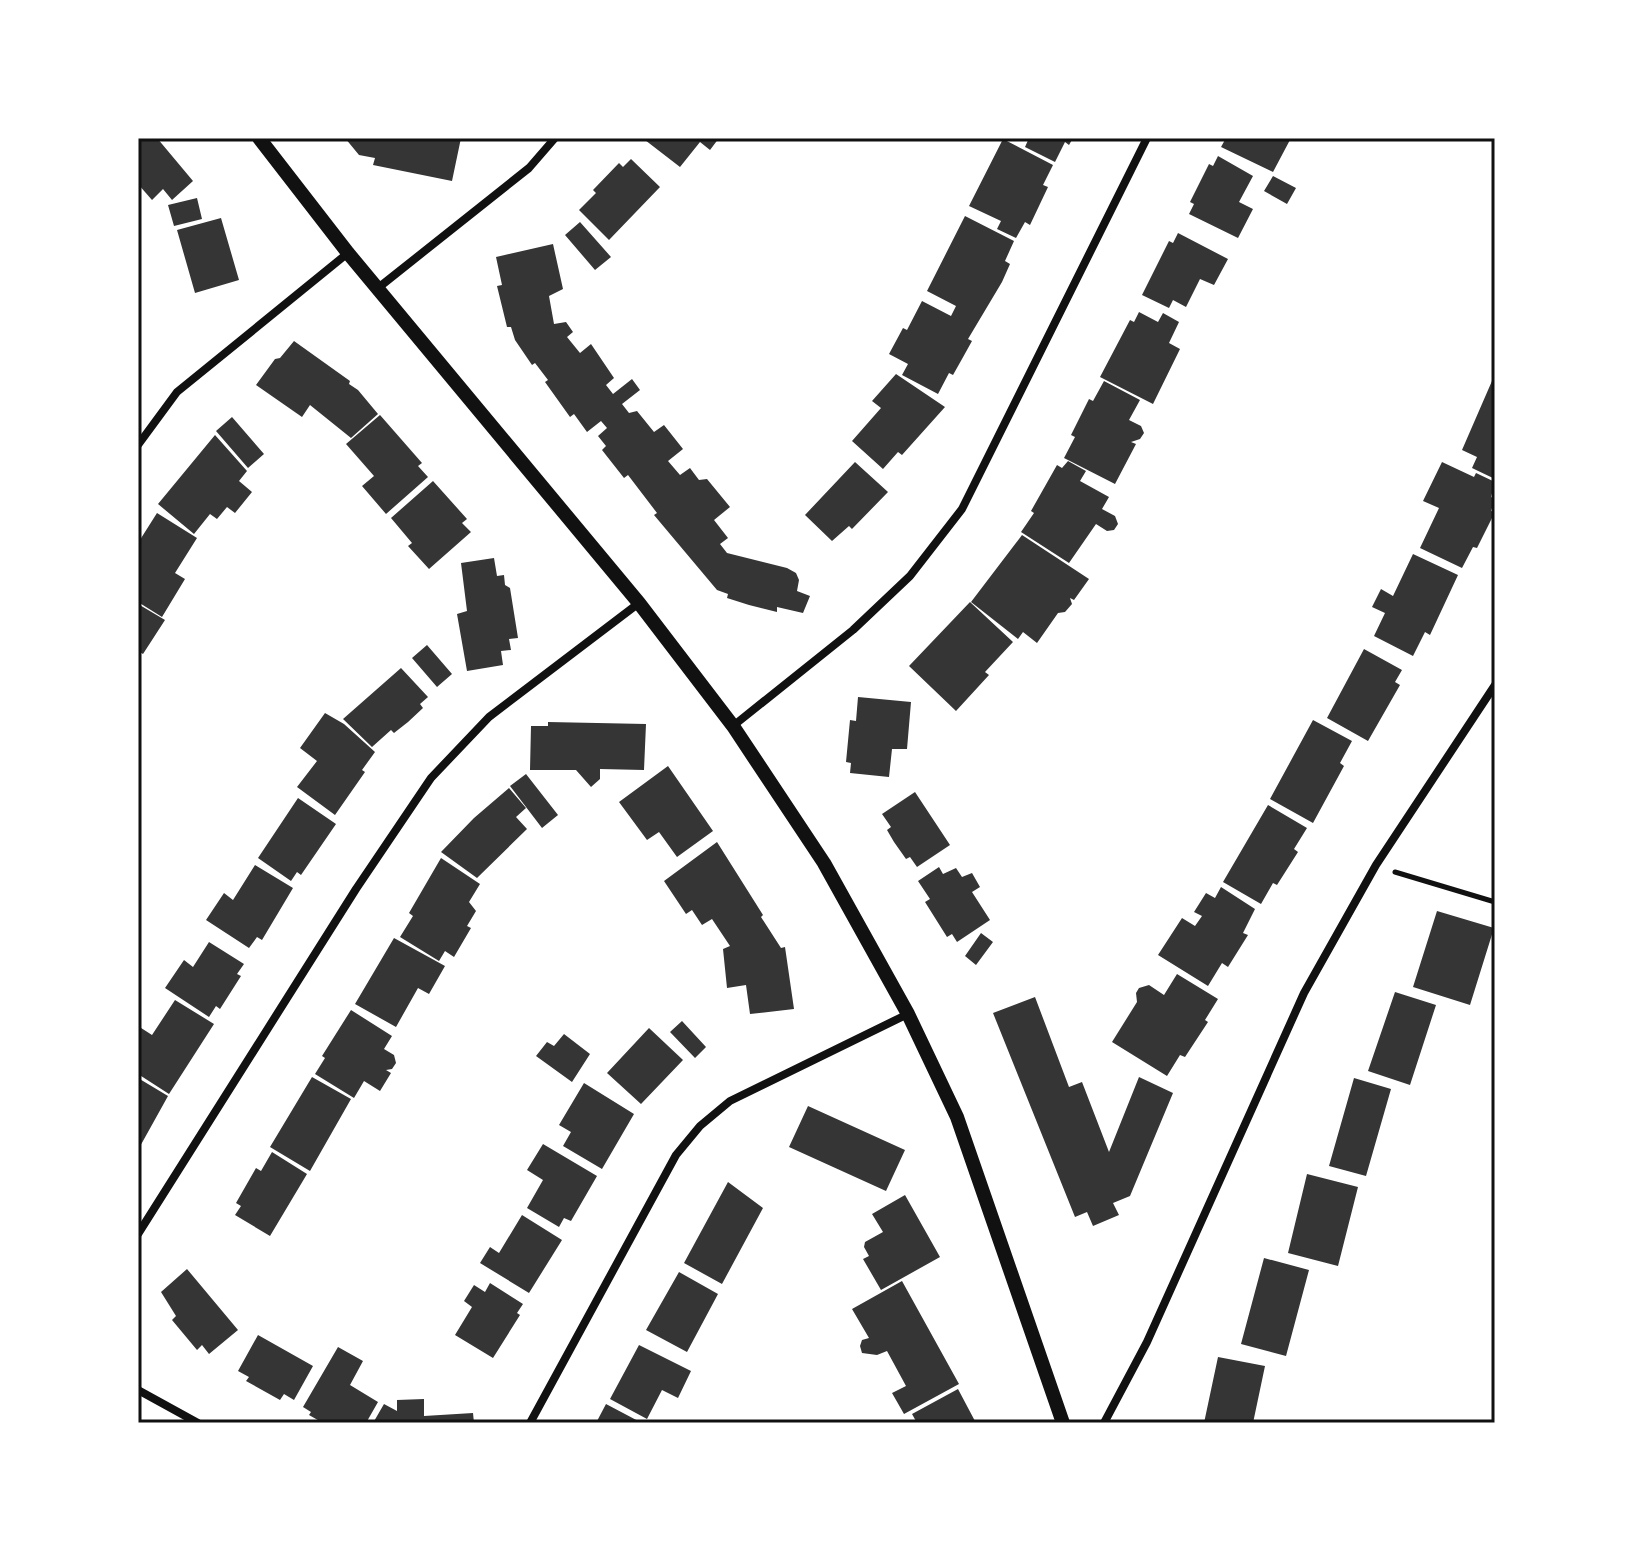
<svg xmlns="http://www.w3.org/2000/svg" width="1633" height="1561" viewBox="0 0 1633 1561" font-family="'Fira Sans',sans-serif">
  <rect width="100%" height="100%" fill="#fff"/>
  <path fill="#353535" d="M138 138H157L193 181 172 200 163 189 152 200 138 184Z
    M345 138H461L452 181 373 165 375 158 359 155Z
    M647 138H719L710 150 700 142 680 167 645 140Z
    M1029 138H1073L1069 145 1065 142 1055 162 1025 147Z
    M1226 138H1291L1273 172 1221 147Z
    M1003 139 1053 165 1043 185 1048 187 1030 225 1025 222 1016 238 997 229 1001 221 969 206Z
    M1218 156 1253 176 1239 202 1253 209 1238 238 1189 214 1194 204 1190 202 1209 164 1213 166Z
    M631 159 660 187 609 240 579 210 596 193 593 190 619 163 623 167Z
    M1273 176 1296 188 1287 204 1264 191Z
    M197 198 202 219 174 226 168 205Z
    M965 216 1014 241 1005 261 1010 264 1002 282 968 339 972 341 962 359 953 375 949 373 938 394 902 375 908 364 889 354 903 328 907 330 922 301 951 316 956 306 927 291Z
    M221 218 239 280 195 293 177 230Z
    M580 222 611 257 595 270 565 235Z
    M1178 233 1228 259 1214 285 1200 279 1186 307 1173 300 1169 308 1142 295 1169 241 1173 243Z
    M553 244 563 289 549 296 554 324 566 322 573 332 567 337 580 353 591 344 614 378 606 385 613 394 632 379 640 390 622 404 629 413 637 411 654 432 664 425 683 449 668 461 680 475 690 468 699 480 707 479 730 507 714 520 728 538 720 544 727 553 787 568 796 573 799 580 797 591 810 596 803 613 777 607V612L749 605 727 598 728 594 717 590 654 515 657 513 628 475 624 478 602 450 606 446 598 436 607 428 601 421 587 432 574 414 570 417 545 382 548 380 535 363 532 365 515 340 511 327H507L497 286 502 285 496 257Z
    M1139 312 1158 322 1163 313 1179 322 1169 343 1180 349 1153 404 1100 377 1130 320 1134 322Z
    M294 341 350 381 349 384 358 390 378 414 351 438 310 405 302 417 256 385 275 359 280 358Z
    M896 374 945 407 902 455 898 452 883 469 852 441 881 408 872 401Z
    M1495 374V479L1472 468 1477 457 1462 450Z
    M1104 381 1140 400 1129 420 1141 426 1144 433 1140 439 1131 442 1136 444 1115 484 1064 458 1075 437 1071 435 1089 399 1093 401Z
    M380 415 422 463 418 466 428 477 386 514 362 486 374 476 346 444Z
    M232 417 264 454 248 468 216 431Z
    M215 435 247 471 239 481 252 492 235 513 227 507 217 519 210 514 194 534 158 504Z
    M1068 461 1086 471 1080 481 1109 497 1102 509 1115 516 1118 524 1114 530 1107 531 1096 524 1069 563 1021 532 1034 513 1031 511 1057 465 1062 468Z
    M855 462 888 492 852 529 849 526 832 541 805 515Z
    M1442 462 1474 477 1476 473 1495 482 1491 497 1495 499 1491 511 1495 512 1477 548 1473 547 1462 568 1420 548 1439 508 1423 501Z
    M433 481 467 519 462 523 471 532 429 569 408 546 412 543 391 518Z
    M157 513 197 538 175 573 185 579 162 617 138 602V543Z
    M1022 535 1089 579 1074 600 1070 598 1072 604 1065 612 1058 613 1037 643 1023 632 1018 639 971 602Z
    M1413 554 1458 575 1430 635 1425 632 1413 656 1374 636 1385 613 1372 607 1381 589 1393 596Z
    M494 558 497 576 504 575 505 585 510 588 518 638 509 639 511 650 501 651 503 665 467 671 457 614 467 611 461 563Z
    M970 602 1013 642 985 672 989 675 956 711 909 666Z
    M138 604 165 620 143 654 138 651Z
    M427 645 452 674 437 687 412 658Z
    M1364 649 1402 670 1395 682 1400 685 1368 741 1327 718Z
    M401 668 428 697 420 704 423 708 408 722 394 733 391 730 372 747 343 719Z
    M858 697 911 702 907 749H892L889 777 850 773 851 763 846 762 850 720 856 721Z
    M325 713 344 724 375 752 362 770 365 772 335 815 297 787 317 761 300 748Z
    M1313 720 1352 741 1340 763 1344 766 1313 823 1270 799Z
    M548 722 646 724 644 770 600 769V779L591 787 576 770H530L531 726H548Z
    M668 766 713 831 677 857 659 832 647 840 619 802Z
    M526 774 558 815 542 828 510 786Z
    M509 788 526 808 516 817 527 829 477 878 441 852 474 818Z
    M915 792 950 845 917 867 910 857 906 859 894 842 887 830 891 827 882 814Z
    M298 798 336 824 301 875 297 872 291 881 258 858Z
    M1268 805 1307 828 1294 849 1298 852 1277 885 1273 883 1261 904 1223 882Z
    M717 842 763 915 761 917 781 948 785 947 794 1009 750 1014 746 985 727 988 723 949 730 946 712 919 702 925 692 910 686 914 664 881Z
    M441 858 480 884 469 902 476 911 467 926 471 928 454 957 445 951 439 961 400 937 413 916 409 913Z
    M255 865 293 888 262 940 257 937 249 948 206 920 224 893 233 900Z
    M939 867 943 874 956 868 962 877 972 873 980 887 972 892 990 920 957 942 952 934 947 937 925 902 930 899 918 881Z
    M1221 887 1255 909 1243 933 1248 935 1228 967 1222 963 1208 986 1158 955 1182 918 1195 926 1202 916 1194 912 1206 893 1215 898Z
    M1437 911 1494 928 1470 1005 1413 987Z
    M981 933 993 942 976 965 965 956Z
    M394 938 445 966 429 994 418 988 396 1027 355 1004Z
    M209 942 244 964 237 974 241 976 220 1009 216 1006 209 1017 165 988 184 960 193 967Z
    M1177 974 1218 999 1205 1020 1208 1022 1185 1057 1180 1055 1167 1076 1112 1042 1137 1002 1136 993 1139 988 1149 985 1164 995Z
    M1395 992 1436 1005 1410 1085 1368 1071Z
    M1035 997 1069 1087 1082 1082 1109 1152 1139 1077 1173 1093 1130 1196 1113 1203 1119 1215 1093 1226 1087 1212 1075 1217 993 1013Z
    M175 1000 214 1024 169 1094 138 1074V1026L152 1035Z
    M351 1010 392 1036 384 1049 394 1055 396 1063 392 1069 386 1070 391 1073 380 1091 364 1081 354 1098 315 1074 325 1058 322 1056Z
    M682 1021 706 1047 695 1058 670 1032Z
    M649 1028 683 1060 641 1104 607 1073Z
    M564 1034 590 1054 572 1082 536 1056 547 1042 554 1046Z
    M312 1077 351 1099 310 1171 270 1147Z
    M138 1078 168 1096 138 1150Z
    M1354 1078 1391 1089 1366 1176 1329 1166Z
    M584 1083 634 1114 602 1169 563 1146 571 1132 559 1125Z
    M808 1106 905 1150 886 1191 789 1147Z
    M543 1144 597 1176 571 1221 564 1218 559 1227 527 1208 543 1180 527 1170Z
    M272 1152 307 1174 270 1236 235 1215 241 1206 236 1203 256 1168 261 1171Z
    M1307 1174 1358 1187 1338 1266 1288 1253Z
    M728 1182 763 1208 722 1284 684 1263Z
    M905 1195 940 1257 881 1290 863 1259 869 1256 864 1247 865 1242 883 1232 872 1214Z
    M522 1215 562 1240 529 1293 480 1263 490 1247 499 1253Z
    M1264 1258 1309 1270 1286 1356 1241 1344Z
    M187 1269 238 1330 209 1354 202 1345 197 1350 172 1320 176 1316 161 1292Z
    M679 1272 718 1294 687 1352 646 1330Z
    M902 1281 959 1384 904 1414 892 1393 906 1386 887 1351 877 1355 862 1353 860 1346 862 1340 869 1338 852 1309Z
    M490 1283 523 1304 517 1313 520 1315 493 1358 455 1335 472 1307 464 1301 474 1285 485 1292Z
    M258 1335 313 1366 294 1400 284 1394 280 1400 246 1381 249 1377 238 1371Z
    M639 1345 691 1371 678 1398 662 1390 647 1419 610 1399Z
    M338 1347 363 1361 350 1385 378 1402 366 1423H323L309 1415 311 1412 303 1407Z
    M1218 1357 1265 1366 1253 1423H1204Z
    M958 1389 976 1423H917L912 1414Z
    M424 1399V1416L473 1413 474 1423H373L384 1404 397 1411V1400Z
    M606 1404 642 1423H596Z"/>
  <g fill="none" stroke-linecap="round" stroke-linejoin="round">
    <path stroke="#111" stroke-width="5" d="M1395 872 1495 902"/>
    <path stroke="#111" stroke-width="8" d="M378 288 529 168 555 138
      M138 445 177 392 348 253
      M733 726 853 630 910 576 962 509 1147 138
      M138 1234 356 889 431 778 489 717 639 603
      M138 1390 198 1423
      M530 1423 676 1155 700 1126 730 1101 908 1014
      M1104 1423 1147 1342 1304 993 1376 865 1495 685"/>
    <path stroke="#111" stroke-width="14" d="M259 138 348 253 639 603 733 726 824 863 908 1014 957 1117 1063 1423"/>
  </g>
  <rect width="1633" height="1561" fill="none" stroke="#ffffff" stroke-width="280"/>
  <rect x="140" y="140" width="1353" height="1281" fill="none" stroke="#111" stroke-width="3"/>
</svg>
